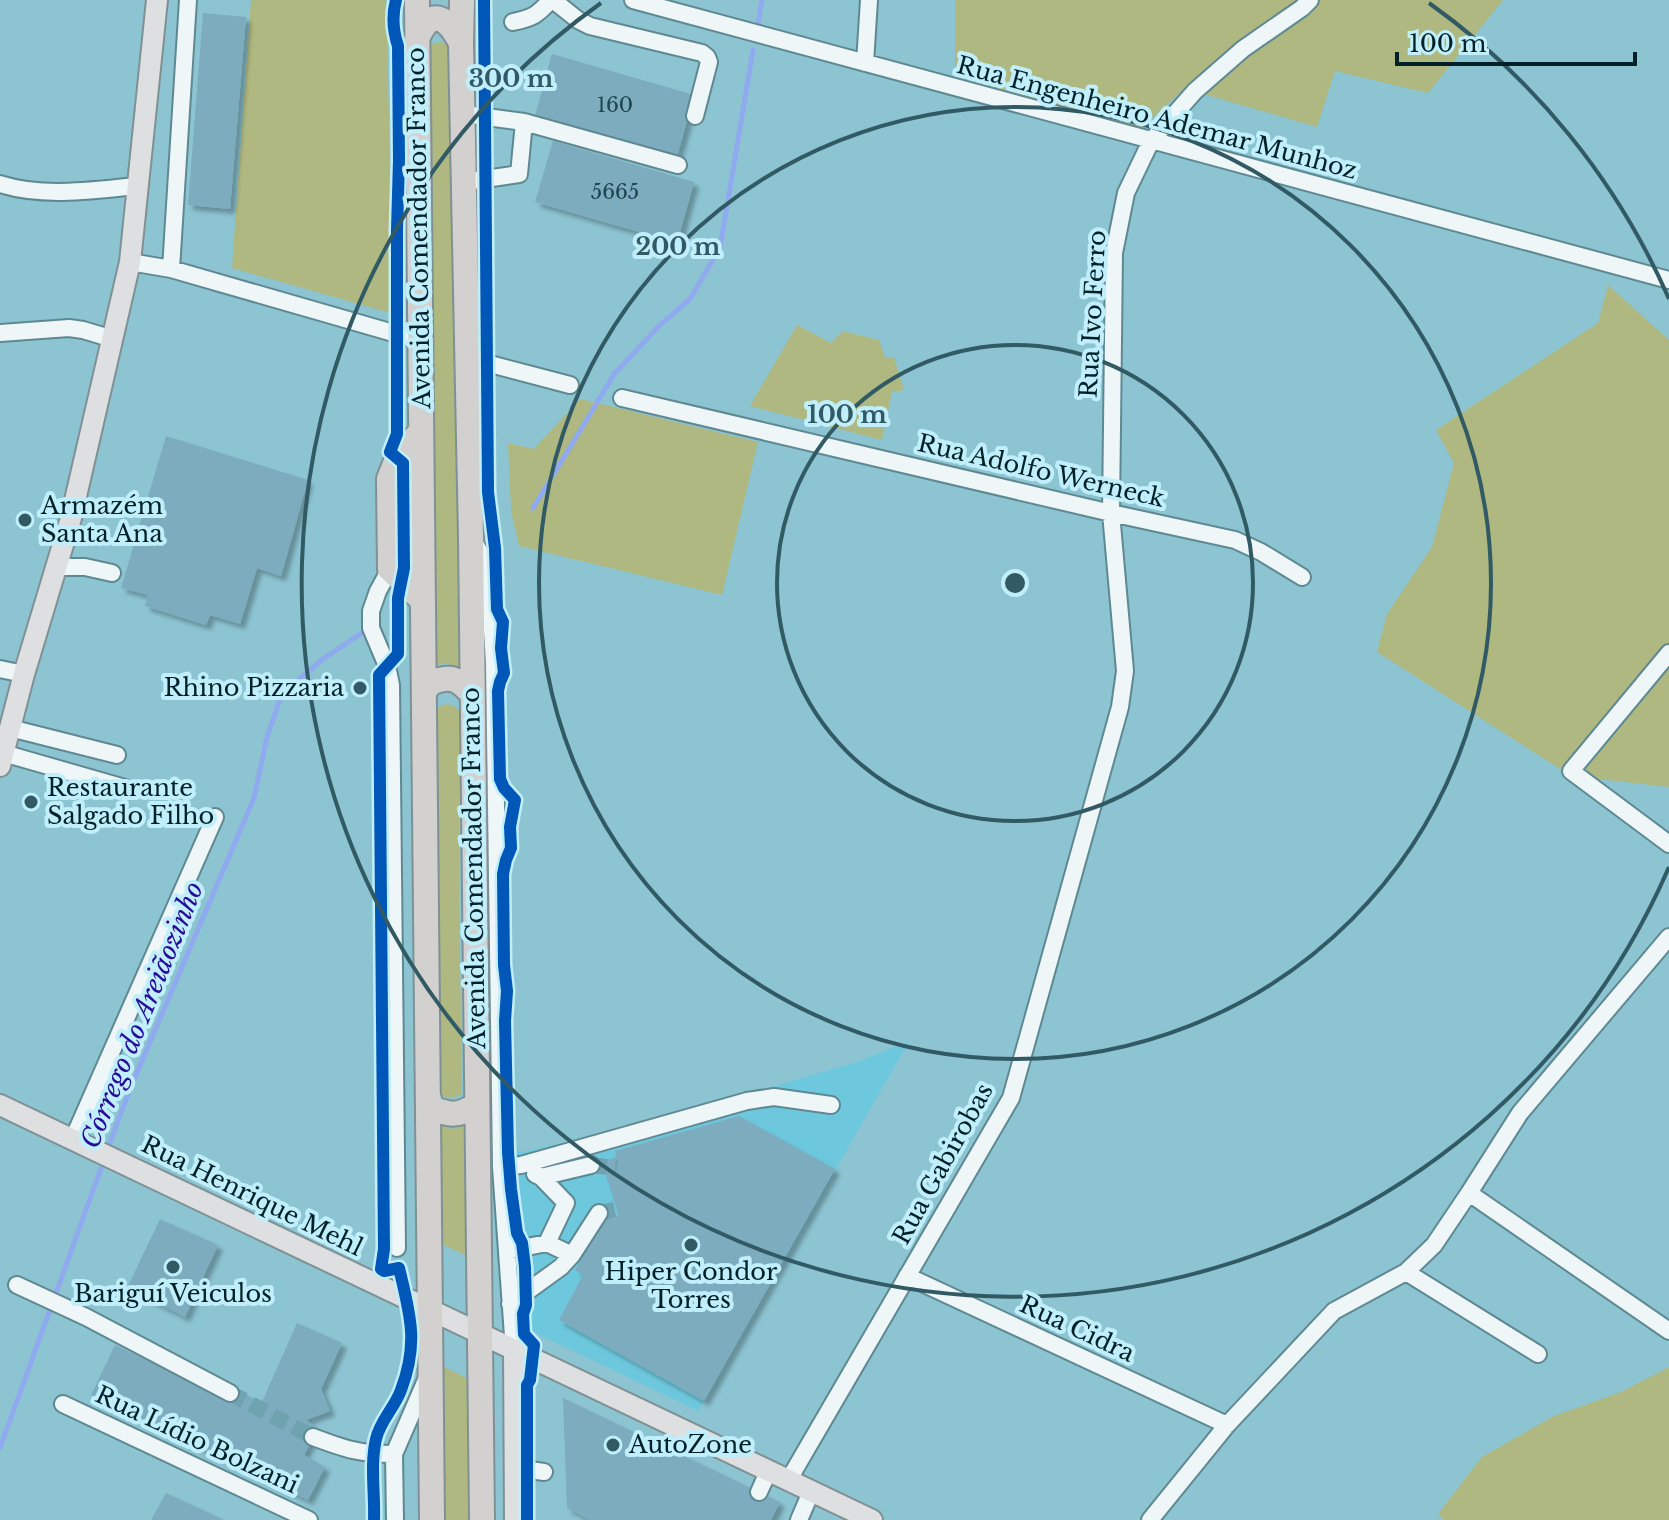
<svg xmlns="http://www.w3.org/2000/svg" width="1669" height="1520" viewBox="0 0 1669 1520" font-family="'Libre Baskerville',serif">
  <defs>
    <filter id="shadow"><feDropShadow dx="5" dy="5" stdDeviation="2" flood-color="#0004"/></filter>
  </defs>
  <rect width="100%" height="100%" fill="#8cc4d2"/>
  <path fill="#6dc8dd" d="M909 1041 698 1411 530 1330 517 1150 522 1152 643 1125 860 1061Z"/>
  <path fill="#aeb880" d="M251 0H386L394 314 232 268Z
    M955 0H1302L1187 87 1140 129 955 76Z
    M1316 0H1503L1428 93 1335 71 1317 127 1200 93Z
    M441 42 447 44 452 50 458 444 459 672C450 662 441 660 432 671L426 48 434 43Z
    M1608 285 1669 340V787L1571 776 1377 652 1387 614 1432 547 1454 463 1436 430 1598 323Z
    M797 325 831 343 843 331 879 340 885 357H894L904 390 892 392 882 440 750 406Z
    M580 399 758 442 722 595 519 546 511 511 508 443 534 449Z
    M447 704 455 706 460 712 459 879 462 1094C451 1101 444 1099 436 1089V711L440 706Z
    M438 1121C446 1130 453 1131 463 1125L467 1256 442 1244Z
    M444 1367 467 1378 469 1520H445Z
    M1669 1367V1520H1444L1438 1514 1482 1457 1554 1416 1621 1392Z"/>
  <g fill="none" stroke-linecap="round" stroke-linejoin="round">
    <path stroke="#8faaef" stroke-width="5" d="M758 24 762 0
      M533 508 615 373 659 326 690 299 720 248 753 50
      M107 1151 130 1089 254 798 267 737 282 694 323 659 365 631
      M0 1448 104 1160"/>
  </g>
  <path fill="#7cacbe" filter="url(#shadow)" d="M203 13 246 17 230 209 188 205Z
    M552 54 694 95 677 157 535 116Z
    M553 141 694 182 677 243 535 202Z
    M166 436 308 480 281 576 257 568 240 624 210 615 206 625 145 606 148 595 121 588Z
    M739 1116 835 1169 704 1401 559 1320 583 1275 575 1270 606 1215 614 1220 618 1214 602 1162 616 1157 615 1151Z
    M160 1219 218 1245 185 1317 127 1288Z
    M297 1323 342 1343 321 1389 330 1411 306 1420 318 1429 304 1455 325 1467 308 1500 91 1395 115 1345 226 1398 232 1389 262 1402Z
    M563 1398 780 1502 771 1520H590L567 1508Z
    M166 1493 224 1520H151Z"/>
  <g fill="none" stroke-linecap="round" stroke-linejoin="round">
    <path stroke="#70a3b0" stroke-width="16" stroke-dasharray="16 8" stroke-linecap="butt" d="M591 1165 617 1168
      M599 1213 618 1209
      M230 1393 313 1437"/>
    <defs>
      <path id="minor" d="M553 0 578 20 590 26 702 53 707 57 709 62 695 116
        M633 0 1669 280
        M513 22C533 18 537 15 551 0
        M865 63 869 0
        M464 114 524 122 519 174 465 182
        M524 122 678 165
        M0 184C44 198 92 190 138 186
        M130 262 171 269 421 341
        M171 269 188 0
        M0 333 69 328 83 330 113 339
        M467 358 570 385
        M622 398 1111 513 1235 540 1261 552 1302 577
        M473 540 488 567 494 662 501 1167 514 1350
        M56 567H85L112 573
        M390 569 378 591 371 611V628L387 666 391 685 397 1248
        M1669 653 1571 771 1669 844
        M0 669 24 674
        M10 728 117 755
        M3 753 125 788
        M73 1139 215 817
        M501 1167 521 1165 747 1101 774 1097 831 1105
        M535 1174 541 1177 591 1165
        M541 1177 566 1203 547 1243
        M1469 1193 1669 1331
        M507 1251 547 1243 572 1255
        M1406 1272 1538 1354
        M907 1276 1227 1425
        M17 1285 86 1317 230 1393
        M510 1304 561 1267 572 1255 599 1213
        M63 1404 309 1520
        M313 1437C345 1449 359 1454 394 1454
        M515 1468 544 1472
        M788 1481 1011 1098 1120 707 1125 671 1111 513 1114 253 1126 193 1151 141 1195 91 1243 49 1302 8 1310 0
        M759 1492 768 1472
        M395 1520 394 1454 427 1378
        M799 1520 811 1492
        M1150 1520 1227 1425 1334 1311 1406 1272 1434 1245 1469 1193 1520 1113 1669 937"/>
      <path id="major" d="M0 766 24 674 71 518 130 262 157 0
        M0 1105 872 1520
        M514 1350 515 1520"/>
      <path id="highway" d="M417 0 432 1520
        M462 0 461 43 471 537 482 1520
        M417 39C431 5 448 18 461 43
        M421 431 397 459 389 479 390 569 423 601
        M424 692 430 683C451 675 458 678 472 694
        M428 1095 431 1108C451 1116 458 1116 477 1105"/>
    </defs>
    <use href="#minor" stroke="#5f8992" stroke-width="20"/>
    <use href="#major" stroke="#7f9195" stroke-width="24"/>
    <use href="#highway" stroke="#7f9195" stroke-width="28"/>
    <use href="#minor" stroke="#eef6f8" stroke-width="16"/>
    <use href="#major" stroke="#dddfe0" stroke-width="20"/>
    <use href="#highway" stroke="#d2d1d0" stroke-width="24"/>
    <defs>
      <path id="cycleway" d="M484 0 488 492 495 548 497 609 503 622 501 648 504 673 500 682 498 691 500 779 504 788 515 800 510 827 511 848 506 860 503 874 504 965 507 991 505 1021 508 1152 511 1189 517 1233 522 1243 525 1267 526 1305 523 1314 524 1334 534 1345 530 1380 527 1385V1520
        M374 1520C375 1494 370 1465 376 1439 380 1421 395 1407 401 1390 419 1343 410 1314 399 1268L384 1271 381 1269 384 1249 379 675 398 654V598L404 568 403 463 390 452 397 434V230L399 160 398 46C393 31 392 15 396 0"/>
    </defs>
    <use href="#cycleway" stroke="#c0effb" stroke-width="17"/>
    <use href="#cycleway" stroke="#0057b8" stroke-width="12"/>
  </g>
  <g fill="none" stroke="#315a64" stroke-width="4">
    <circle cx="1015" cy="583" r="238"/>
    <circle cx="1015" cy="583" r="476"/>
    <path d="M1669 867A713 713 0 1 1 601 3M1429 3A713 713 0 0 1 1669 299"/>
  </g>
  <g fill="#315a64" stroke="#c0effb" stroke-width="3">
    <circle cx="25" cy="520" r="8"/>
    <circle cx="360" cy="688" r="8"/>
    <circle cx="31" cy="802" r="8"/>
    <circle cx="691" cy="1245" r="8"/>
    <circle cx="173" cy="1267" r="8"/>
    <circle cx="613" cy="1445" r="8"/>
  </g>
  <g text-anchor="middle" stroke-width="8" stroke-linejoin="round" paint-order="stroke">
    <g font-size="20" fill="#20454f">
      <text x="615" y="112">160</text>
      <text x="615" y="199">5665</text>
    </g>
    <g font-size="24" fill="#002128" stroke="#c0effb">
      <text transform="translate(1157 118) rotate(15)" y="8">Rua Engenheiro Ademar Munhoz</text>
      <text transform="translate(419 228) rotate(-91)" y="8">Avenida Comendador Franco</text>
      <text transform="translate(1093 314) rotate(-87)" y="8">Rua Ivo Ferro</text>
      <text transform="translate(1041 471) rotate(13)" y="8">Rua Adolfo Werneck</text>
      <text transform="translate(474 868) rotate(-91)" y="8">Avenida Comendador Franco</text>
      <text transform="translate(943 1164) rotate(-61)" y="8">Rua Gabirobas</text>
      <text transform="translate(252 1196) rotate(26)" y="8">Rua Henrique Mehl</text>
      <text transform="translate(1077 1329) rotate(25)" y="8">Rua Cidra</text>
      <text transform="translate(197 1440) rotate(25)" y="8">Rua Lídio Bolzani</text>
    </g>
    <g font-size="24" fill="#002128" stroke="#c0effb" text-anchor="start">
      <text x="41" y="514">Armazém<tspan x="41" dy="28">Santa Ana</tspan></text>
      <text x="344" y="696" text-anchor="end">Rhino Pizzaria</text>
      <text x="47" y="796">Restaurante<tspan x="47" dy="28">Salgado Filho</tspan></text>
      <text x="691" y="1280" text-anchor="middle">Hiper Condor<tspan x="691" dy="28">Torres</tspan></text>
      <text x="173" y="1302" text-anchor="middle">Bariguí Veiculos</text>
      <text x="629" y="1453">AutoZone</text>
    </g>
    <g font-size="26" font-style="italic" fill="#270b99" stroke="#c0effb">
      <text transform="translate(142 1015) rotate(-68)" y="9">Córrego do Areiãozinho</text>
    </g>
  </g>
  <circle cx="1015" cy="583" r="12" fill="#315a64" stroke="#c0effb" stroke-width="4"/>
  <g font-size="24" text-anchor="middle" font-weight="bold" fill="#315a64" stroke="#c0effb" stroke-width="8" stroke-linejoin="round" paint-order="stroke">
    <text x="511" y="87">300 m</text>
    <text x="678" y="255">200 m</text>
    <text x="847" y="423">100 m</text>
  </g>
  <path d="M1397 52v12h238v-12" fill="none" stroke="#002128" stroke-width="4"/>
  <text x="1409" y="52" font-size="24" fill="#002128" stroke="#c0effb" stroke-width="6" paint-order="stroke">100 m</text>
</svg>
